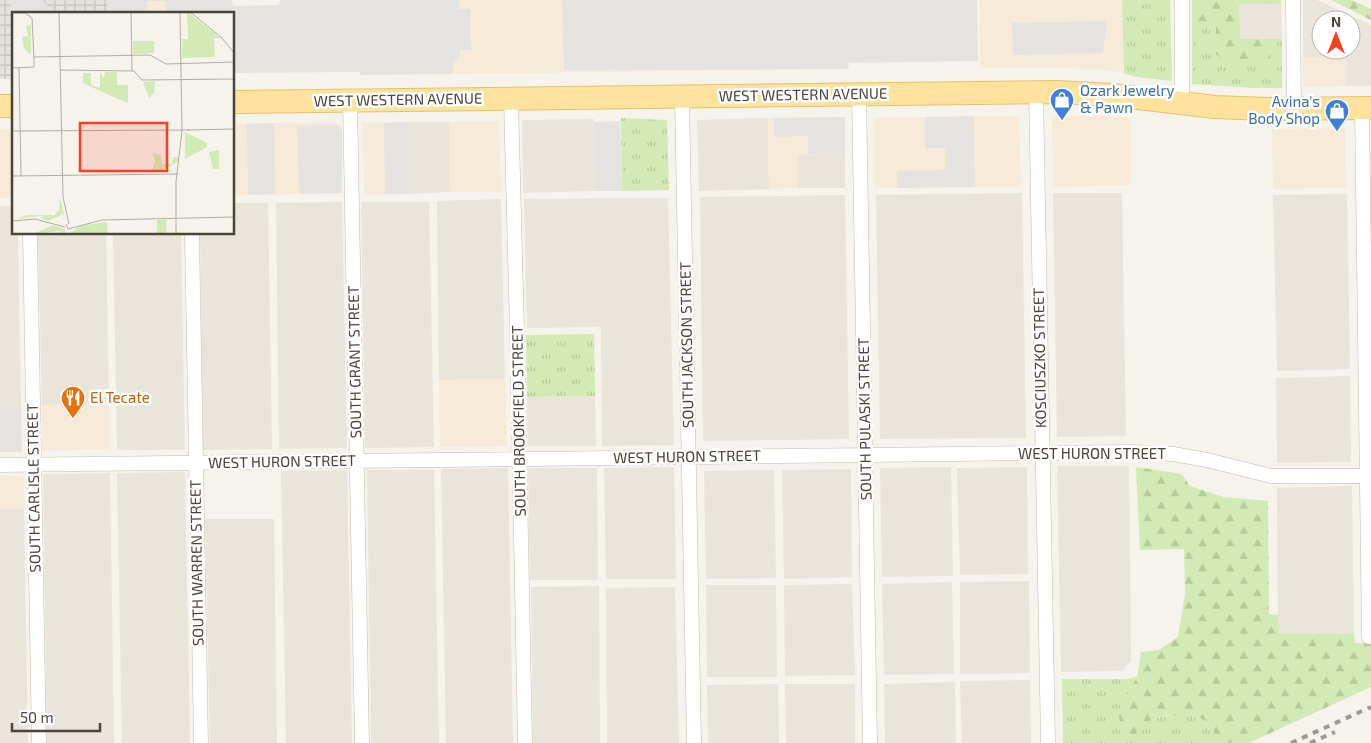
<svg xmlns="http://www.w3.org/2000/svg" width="1371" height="743" viewBox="0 0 1371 743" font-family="'Exo 2',sans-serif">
  <defs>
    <pattern id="industrial-grid" width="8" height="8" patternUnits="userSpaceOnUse" patternTransform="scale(1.25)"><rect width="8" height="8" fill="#e6e2dd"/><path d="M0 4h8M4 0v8" fill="none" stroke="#c7c3be"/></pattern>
    <pattern id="grass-tufts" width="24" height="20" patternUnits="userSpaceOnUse" patternTransform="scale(1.25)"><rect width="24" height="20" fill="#d2eab5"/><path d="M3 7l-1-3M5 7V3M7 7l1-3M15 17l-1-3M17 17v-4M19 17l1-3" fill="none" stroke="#b6ca9c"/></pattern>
    <pattern id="forest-firs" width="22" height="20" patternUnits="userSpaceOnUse" patternTransform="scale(1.25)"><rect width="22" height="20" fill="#d2eab5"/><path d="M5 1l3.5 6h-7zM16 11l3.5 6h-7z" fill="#b6ca9c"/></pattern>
  </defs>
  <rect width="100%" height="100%" fill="#f6f3ec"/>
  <path fill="#eae5da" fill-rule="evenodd" d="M1303 0H1317L1371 25V86H1346V57H1303ZM1321 20H1351V50H1321Z
    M1239 4H1281L1282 39H1239Z
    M768 118 769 189 699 191 697 120Z
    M594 119 595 191 523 193 522 120Z
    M407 122H449L450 192 407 194Z
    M845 153V188H798V155Z
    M1022 193 1026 438 880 439 876 195Z
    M1053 193H1122L1126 436 1057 437Z
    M1347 194 1350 369 1277 371 1273 195Z
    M845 195 849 439 703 441 700 197Z
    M668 198 674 445 602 446 601 327 527 328 524 199Z
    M501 199 505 379 439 380 437 201Z
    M342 202 347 448 279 449 276 203Z
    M361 202H429L434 447 365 448Z
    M234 203H268L272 449 203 450 200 234H234Z
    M0 206H14V234H18L21 408H0Z
    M38 234H106L109 404 42 405Z
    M113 234H181L185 450H117Z
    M1350 376 1351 462 1277 463 1276 378Z
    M595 396 596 446H528L527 397Z
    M1057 466H1129L1131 661 1122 671 1061 672Z
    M674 467 676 579H606L604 468Z
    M951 467 953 576 882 577 880 468Z
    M1027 467 1028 574 960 575 957 468Z
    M508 468 513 743H446L441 469Z
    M528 468H597L598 580H530Z
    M851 469 852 577 784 579 782 470Z
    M347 470 352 743H286L281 471Z
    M367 470H434L439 743H371Z
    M774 470 776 578 706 579 704 471Z
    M185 472 190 743H122L117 473Z
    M110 473 114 743H47L43 474Z
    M1352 486 1354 634H1278L1277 488Z
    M0 509H24L28 743H0Z
    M205 519H274L277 743H210Z
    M1029 581 1030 673 960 674V582Z
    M952 582 954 674 884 675 882 584Z
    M852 584 855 675 785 676 784 585Z
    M776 585 777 677H707L706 585Z
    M599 586 600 743H533L531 587Z
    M675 587 679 743H607L606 588Z
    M1030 680 1031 743H962L960 681Z
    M955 682 956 743H885L884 684Z
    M778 684 779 743H708L707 685Z
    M785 684H855V743H786Z"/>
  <path fill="#f7ead8" d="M108 0H185V14H109Z
    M451 0H846L848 69 454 74Z
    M979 0H1122L1124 73 1105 70 1064 68H980Z
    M1303 57H1346V86L1303 87Z
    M1019 116 1021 187 875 188 874 118Z
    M1052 116H1100L1131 119V185L1053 187Z
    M845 117V153L798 155V188L769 189 768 118Z
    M499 121 501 192H450L449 122Z
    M336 122 342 128V193L234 195V124Z
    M407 122V194L364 195 363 123Z
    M1345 128 1346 188 1273 189 1272 129Z
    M0 129H13L14 198H0Z
    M505 379 507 446 440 447 439 380Z
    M109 404V449L42 451V405Z
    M0 476H24V509H0Z"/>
  <path fill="url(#industrial-grid)" d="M0 0H108L109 14H14V79H0Z"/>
  <path fill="url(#grass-tufts)" d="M1122 0H1170L1172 81 1136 77 1124 73Z
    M1235 0H1281V4H1239Z
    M1192 24H1213L1216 27V54L1267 57V39H1282V88H1254L1192 84Z
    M621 118 667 120 669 190 622 191Z
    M594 334 595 396 527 397 526 335Z
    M1137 677 1118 714 1134 737 1142 723 1160 717 1194 714 1212 725 1216 743H1063L1062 679H1126Z"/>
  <path fill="url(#forest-firs)" d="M1192 0H1235L1239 4 1240 39H1267V57L1262 62 1223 61 1216 54V27L1213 24H1192Z
    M1331 0H1352L1371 9V20Z
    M1136 467 1182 474 1190 486 1224 497 1268 501 1269 614 1278 615 1279 634H1354L1355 643H1371V687L1249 743H1216L1212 725 1194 714 1160 717 1143 723 1134 737 1122 729 1118 714 1137 677 1141 652 1159 650 1178 637 1185 594 1184 549 1140 550Z"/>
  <path fill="#e5e3e0" d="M11 0H42L47 5 48 14H14V67H12Z
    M108 0H232L233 6 279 5 280 0H459V9H470L471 50H460V56L453 64 454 74 360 75V72L234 73V14H168L166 11 165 1H147V10L145 14H109Z
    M562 0H977L978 61 849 63 848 69 564 70Z
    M1107 21 1103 53 1013 55 1012 23Z
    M974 116 975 187 897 188V171L945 170V148H925V117Z
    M845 117V153L808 154V136L774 137V118Z
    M620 121 622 191H595L594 122Z
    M407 122V194H385L384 123Z
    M274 123 275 194 248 195 247 124Z
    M337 125 342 131V193L299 194 297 126Z
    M0 408H21L22 452H0Z"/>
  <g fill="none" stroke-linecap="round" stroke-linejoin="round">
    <defs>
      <path id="minor" d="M1182 0V103
        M1293 0 1294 108
        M1036 93 1048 743
        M859 94 870 743
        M682 97 694 743
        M511 99 517 332 525 743
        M350 101 362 743
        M1362 108 1369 637
        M30 234 39 743
        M192 234 201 743
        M0 465 1131 452 1173 454 1207 460 1271 476H1371"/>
      <path id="primary" d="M234 102 1056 92 1113 95 1215 107 1266 109 1371 108
        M0 106H14"/>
    </defs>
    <use href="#minor" stroke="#c2bbae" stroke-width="15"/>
    <use href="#primary" stroke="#e6c16a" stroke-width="24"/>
    <use href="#minor" stroke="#fff" stroke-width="14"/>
    <use href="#primary" stroke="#ffe39c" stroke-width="22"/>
    <path stroke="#9a9a9a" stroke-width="4" stroke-dasharray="6 6" stroke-linecap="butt" d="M1291 743 1371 707
      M1310 743 1335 732"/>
  </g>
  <defs>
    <symbol id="shop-pin" viewBox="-11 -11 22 30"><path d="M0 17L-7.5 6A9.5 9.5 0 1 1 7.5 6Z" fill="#3f7fe0" stroke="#fff"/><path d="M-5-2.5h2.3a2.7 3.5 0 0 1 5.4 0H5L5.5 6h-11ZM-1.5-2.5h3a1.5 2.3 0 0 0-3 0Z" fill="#fff"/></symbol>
    <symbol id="restaurant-pin" viewBox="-11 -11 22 30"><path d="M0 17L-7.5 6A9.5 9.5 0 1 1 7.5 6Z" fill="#e8710a" stroke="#fff"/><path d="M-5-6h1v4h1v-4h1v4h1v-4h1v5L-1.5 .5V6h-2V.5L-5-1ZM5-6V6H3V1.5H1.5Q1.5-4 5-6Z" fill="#fff"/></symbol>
  </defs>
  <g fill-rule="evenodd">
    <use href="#shop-pin" x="1048" y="86" width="28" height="38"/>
    <use href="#shop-pin" x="1323" y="97" width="28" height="38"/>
    <use href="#restaurant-pin" x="59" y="384" width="28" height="38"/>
  </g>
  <g text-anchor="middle" stroke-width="5" stroke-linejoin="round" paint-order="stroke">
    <g font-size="15" fill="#366cbe" stroke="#fff" text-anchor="start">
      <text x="1080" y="96">Ozark Jewelry<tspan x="1080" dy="17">&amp; Pawn</tspan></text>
      <text x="1320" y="107" text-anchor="end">Avina's<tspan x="1320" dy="17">Body Shop</tspan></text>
    </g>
    <g font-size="15" fill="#4b4439" stroke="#fff">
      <text transform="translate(803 95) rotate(-1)" y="5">WEST WESTERN AVENUE</text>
      <text transform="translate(398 100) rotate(-1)" y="5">WEST WESTERN AVENUE</text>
      <text transform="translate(687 345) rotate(-91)" y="5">SOUTH JACKSON STREET</text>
      <text transform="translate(1040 358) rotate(-91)" y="5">KOSCIUSZKO STREET</text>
      <text transform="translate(355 362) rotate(-91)" y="5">SOUTH GRANT STREET</text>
      <text transform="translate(865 419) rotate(-91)" y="5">SOUTH PULASKI STREET</text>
      <text transform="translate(519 421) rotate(-91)" y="5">SOUTH BROOKFIELD STREET</text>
      <text x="1092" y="459">WEST HURON STREET</text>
      <text transform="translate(687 457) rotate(-1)" y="5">WEST HURON STREET</text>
      <text transform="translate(282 462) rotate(-1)" y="5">WEST HURON STREET</text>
      <text transform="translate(34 488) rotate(-91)" y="5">SOUTH CARLISLE STREET</text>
      <text transform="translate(197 563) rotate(-91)" y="5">SOUTH WARREN STREET</text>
    </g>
    <g font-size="15" fill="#c56008" stroke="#fff" text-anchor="start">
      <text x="90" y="403">El Tecate</text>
    </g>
  </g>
  <g transform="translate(12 12)">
    <rect width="222" height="222" fill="#f6f3ec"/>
    <path d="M19 13V39L18 43 12 36 10 25 16 24 14 14ZM88 60 92 66 93 60H105V73H111V78L97 83 71 71V61H79V73L88 76ZM143 69 142 81 137 86 131 70ZM145 208H155L154 222H145Z" fill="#d2eab5"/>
    <path d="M111 73H116V91L97 83 103 76 110 78ZM207 138V157H201L197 140ZM140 141 149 143 150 152H160L161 145H166V150L147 159 140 158 143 149ZM48 185 52 202 36 209 28 206 33 205 29 204 4 207 15 203H41V205L47 197ZM95 210 96 222H58L67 214ZM41 213 53 217 54 222 47 219 21 222Z" fill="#d2eab5"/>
    <path d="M175 0 209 26H202L203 45 170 46V27H176Z" fill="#d2eab5"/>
    <path d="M121 29H142V41L121 42ZM173 120 195 131V135L173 147Z" fill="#d2eab5"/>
    <path fill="none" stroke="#b2ada4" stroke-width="1" d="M47 0 51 185 57 212M119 0 120 59M178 0 209 25 223 42M0 1H13L20 6 22 48V55L0 56M21 45 138 43 154 52 223 50M7 56 9 164M48 58 122 59 130 68 223 67M175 118 223 117M0 119 178 118M0 164 166 162M0 209 23 207 53 215M54 212 56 217 90 208 223 205M164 222V170L170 119 168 0"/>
    <path fill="#fc3f1d" fill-opacity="0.15" stroke="#fc3f1d" stroke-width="2.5" d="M68 111H155V159H68Z"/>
    <rect width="222" height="222" fill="none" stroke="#4b4439" stroke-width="2.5"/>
  </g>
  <g transform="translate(1336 35)"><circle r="24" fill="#ffffff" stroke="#b7b4b0"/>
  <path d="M0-4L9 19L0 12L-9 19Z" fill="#fc3f1d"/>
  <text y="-8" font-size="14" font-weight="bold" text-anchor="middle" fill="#4b4439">N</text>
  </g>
  <path d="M12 723v8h88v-8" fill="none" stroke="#4b4439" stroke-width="2.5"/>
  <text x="20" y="723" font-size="15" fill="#4b4439" stroke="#ffffff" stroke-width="4" paint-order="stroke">50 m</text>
</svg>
